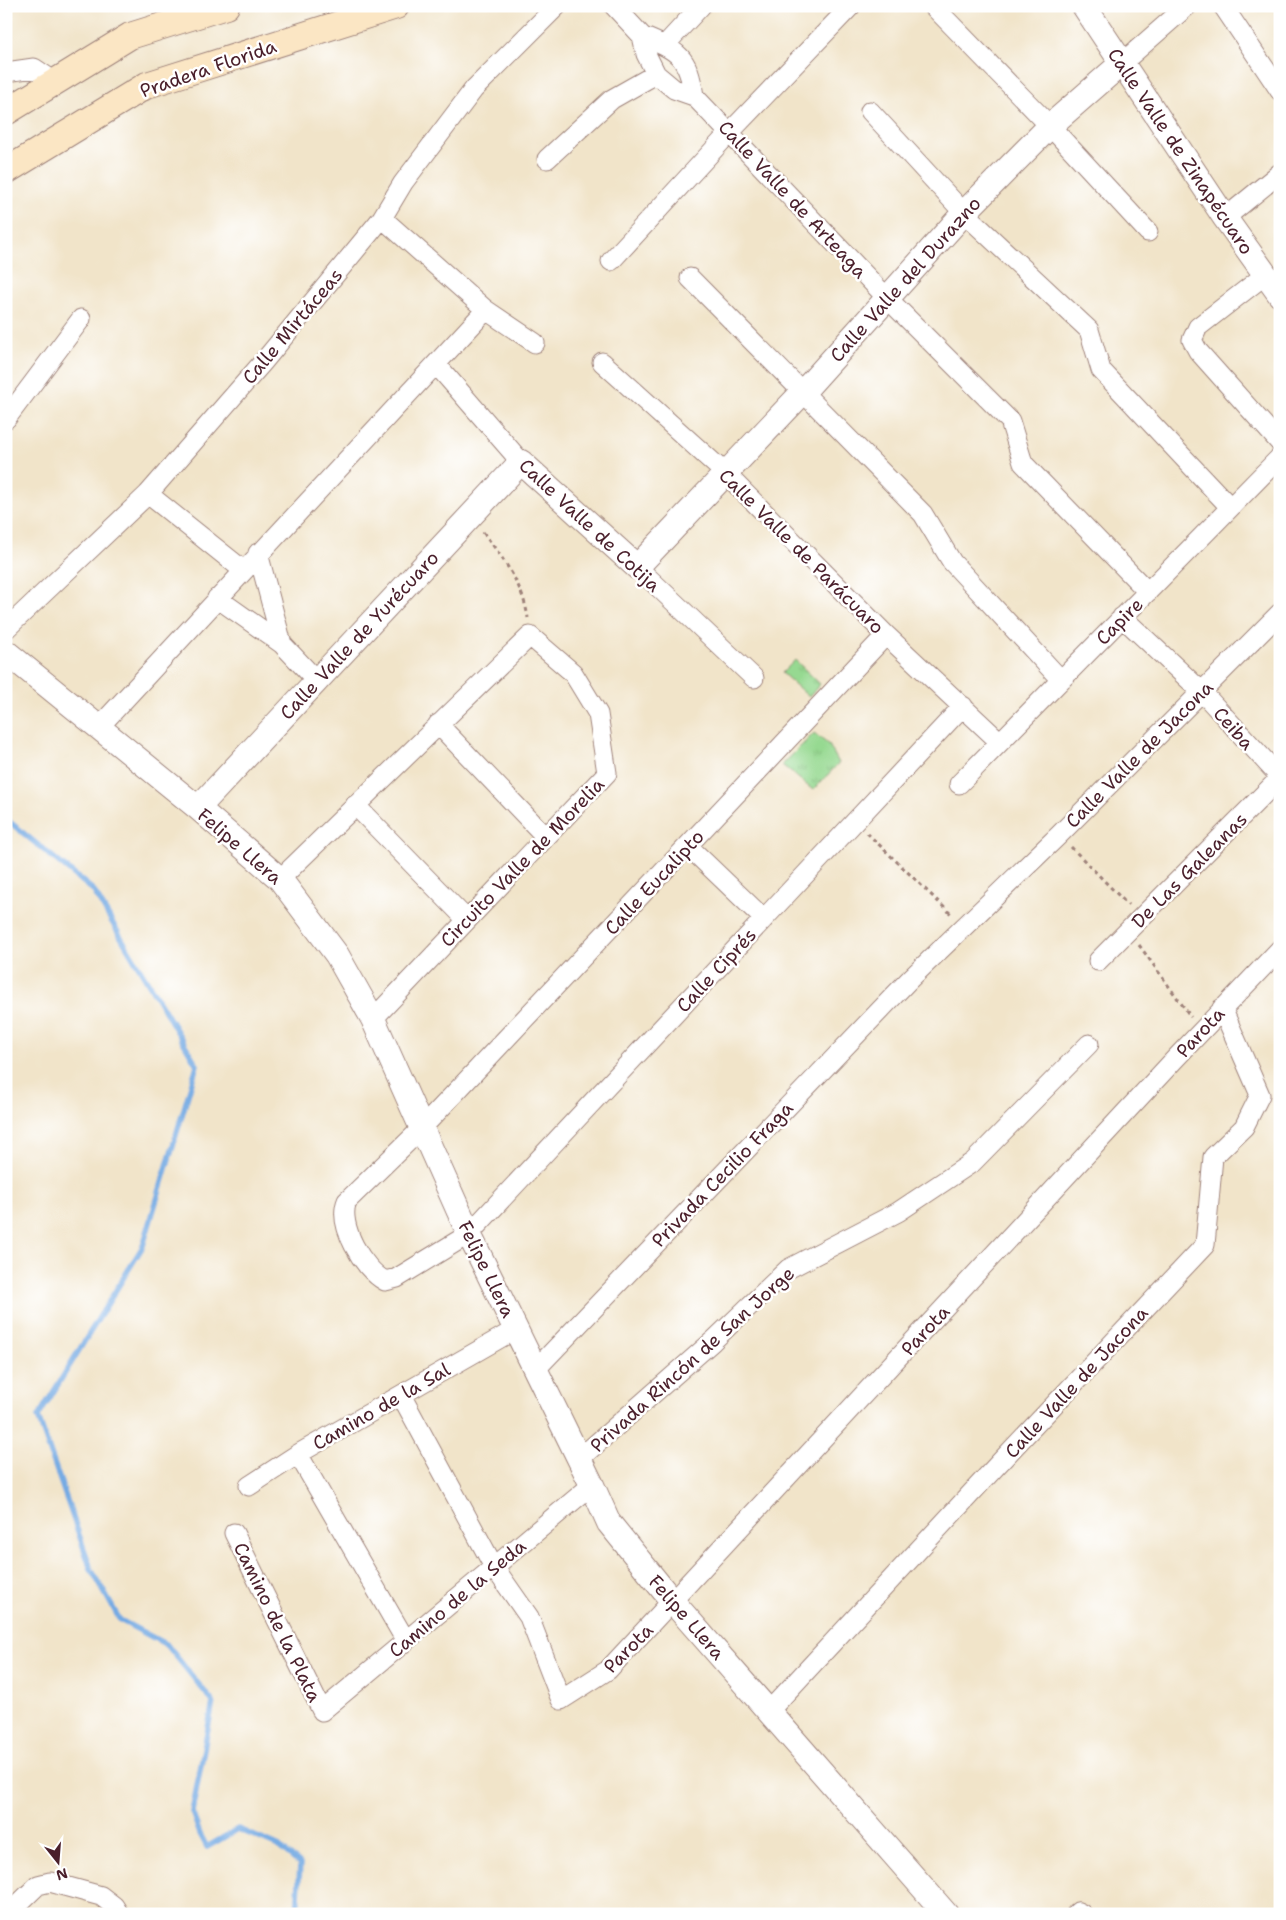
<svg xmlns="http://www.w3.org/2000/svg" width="1286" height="1920" viewBox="0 0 1286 1920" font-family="'Shantell Sans',sans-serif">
  <defs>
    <pattern id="park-tufts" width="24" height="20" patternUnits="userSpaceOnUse" patternTransform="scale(1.25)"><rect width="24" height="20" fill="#96d991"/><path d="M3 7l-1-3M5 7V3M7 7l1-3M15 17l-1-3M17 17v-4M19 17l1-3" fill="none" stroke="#83ba7d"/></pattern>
  </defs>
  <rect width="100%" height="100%" fill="#fff"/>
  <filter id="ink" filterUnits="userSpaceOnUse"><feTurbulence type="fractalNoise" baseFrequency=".02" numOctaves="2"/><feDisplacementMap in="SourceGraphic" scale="10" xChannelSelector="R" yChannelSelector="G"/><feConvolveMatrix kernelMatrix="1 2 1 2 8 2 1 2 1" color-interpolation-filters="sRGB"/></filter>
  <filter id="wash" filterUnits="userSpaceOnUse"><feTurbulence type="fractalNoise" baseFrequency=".0096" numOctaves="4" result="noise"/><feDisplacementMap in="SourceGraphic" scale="20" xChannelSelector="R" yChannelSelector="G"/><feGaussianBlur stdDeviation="1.12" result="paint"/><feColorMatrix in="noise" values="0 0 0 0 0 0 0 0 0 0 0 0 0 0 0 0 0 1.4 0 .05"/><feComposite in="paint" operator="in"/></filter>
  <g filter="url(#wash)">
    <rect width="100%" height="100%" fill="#f1e4c9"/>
    <path fill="url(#park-tufts)" stroke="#707c5e" d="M795 660 820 684 809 697 782 673Z
      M814 733 829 745 839 763 813 790 782 765Z"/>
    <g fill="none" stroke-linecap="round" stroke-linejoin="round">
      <path stroke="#75aae3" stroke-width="5.5" d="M6 819 93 890 197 1065 143 1246 38 1417 91 1569 120 1620 167 1645 213 1702 192 1812 200 1834 207 1847 238 1829 278 1846 300 1864 297 1914"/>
    </g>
  </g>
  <g filter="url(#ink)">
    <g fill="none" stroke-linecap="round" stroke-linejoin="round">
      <defs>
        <path id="minor" d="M614 6 642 36 646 54 656 74 674 89 694 96 888 299 1010 421 1023 463 1148 592
          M933 6 1050 126 1148 232
          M1223 6 1280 91
          M642 36C678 51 688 55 694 96
          M665 45 701 6
          M1122 63 1187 6
          M6 72 34 68 55 82
          M870 111 964 213 1089 330 1101 370 1230 507
          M547 159 612 99 656 74
          M382 218 486 310 535 343
          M1225 218 1280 173
          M611 261 730 132 851 6
          M1265 275 1198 327 1192 340 1198 351 1280 443
          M690 278 923 514 952 562 1061 680
          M602 362 726 474 886 635 1000 742
          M436 364 521 462
          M6 419 81 319
          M148 494 243 570
          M258 553 282 644
          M637 567 754 678
          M217 598 282 644 317 681
          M1122 617 1201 691 1280 777
          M6 629 148 494 264 361 382 218 403 183 474 89 557 6
          M886 635 421 1129 347 1201C337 1225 363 1269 385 1281L397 1278 469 1234 963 706
          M438 724 546 837
          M99 727 486 310
          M959 784 1280 457
          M355 805 467 920
          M688 846 764 919
          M280 879 530 636 573 673 598 714 607 773 373 1019
          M1098 961 1280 778
          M536 1369 909 980 1059 835 1280 613
          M401 1395 494 1567 529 1617 561 1700 608 1670 1174 1060 1280 949
          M298 1454 406 1641
          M579 1459 713 1341 788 1269 898 1212 973 1162 1089 1044
          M249 1486 298 1454 516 1329
          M234 1533 322 1711 592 1485
          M769 1711 1002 1460 1205 1245 1213 1157 1244 1127 1260 1095 1222 1008
          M8 1914 38 1885 50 1882 101 1896 114 1906 119 1914
          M1076 1914 1078 1912 1082 1914"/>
        <path id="tertiary" d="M1084 6 1225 218 1280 295
          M6 652 198 808 280 879 337 955 373 1019 469 1234 592 1485 609 1523 673 1602 946 1914
          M198 808 521 462 637 567 803 392 964 213 1050 126 1122 63"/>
        <path id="secondary" d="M6 112 130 36 226 6
          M6 171 147 85 396 6"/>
      </defs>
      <use href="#minor" stroke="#9e827a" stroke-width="21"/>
      <use href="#tertiary" stroke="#9e827a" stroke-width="26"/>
      <use href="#secondary" stroke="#9e827a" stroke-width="28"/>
      <path stroke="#9e827a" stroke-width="3" stroke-dasharray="4 4" stroke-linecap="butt" d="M483 532C503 559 523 584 528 618
        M867 833 951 914
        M1071 847 1128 905
        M1139 945 1191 1017"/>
      <use href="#minor" stroke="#fff" stroke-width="19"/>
      <use href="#tertiary" stroke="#fff" stroke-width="24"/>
      <use href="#secondary" stroke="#fbe6c4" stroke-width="26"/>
    </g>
  </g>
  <g text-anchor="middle" stroke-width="5" stroke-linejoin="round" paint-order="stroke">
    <g font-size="19" fill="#4a1f2b" stroke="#fff">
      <text transform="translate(208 68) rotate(-19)" y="7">Pradera Florida</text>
      <text transform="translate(1181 151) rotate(56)" y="7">Calle Valle de Zinapécuaro</text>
      <text transform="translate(793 199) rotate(47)" y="7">Calle Valle de Arteaga</text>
      <text transform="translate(905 279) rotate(-48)" y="7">Calle Valle del Durazno</text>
      <text transform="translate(292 326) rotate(-50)" y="7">Calle Mirtáceas</text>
      <text transform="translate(590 525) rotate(43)" y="7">Calle Valle de Cotija</text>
      <text transform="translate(802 551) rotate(45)" y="7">Calle Valle de Parácuaro</text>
      <text transform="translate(1119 621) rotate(-45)" y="7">Capire</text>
      <text transform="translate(359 635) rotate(-47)" y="7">Calle Valle de Yurécuaro</text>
      <text transform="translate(1234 728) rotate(48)" y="7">Ceiba</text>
      <text transform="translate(1139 754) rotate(-45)" y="7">Calle Valle de Jacona</text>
      <text transform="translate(240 846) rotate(41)" y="7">Felipe Llera</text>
      <text transform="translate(522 862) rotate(-46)" y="7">Circuito Valle de Morelia</text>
      <text transform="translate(1189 870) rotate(-45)" y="7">De Las Galeanas</text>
      <text transform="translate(654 882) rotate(-47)" y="7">Calle Eucalipto</text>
      <text transform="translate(716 970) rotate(-47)" y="7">Calle Ciprés</text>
      <text transform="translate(1200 1032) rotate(-47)" y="7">Parota</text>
      <text transform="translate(722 1174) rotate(-46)" y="7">Privada Cecilio Fraga</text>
      <text transform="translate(487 1269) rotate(64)" y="7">Felipe Llera</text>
      <text transform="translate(925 1330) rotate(-47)" y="7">Parota</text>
      <text transform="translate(692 1359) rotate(-42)" y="7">Privada Rincón de San Jorge</text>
      <text transform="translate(1076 1382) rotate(-47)" y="7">Calle Valle de Jacona</text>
      <text transform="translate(381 1406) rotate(-30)" y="7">Camino de la Sal</text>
      <text transform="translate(457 1598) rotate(-40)" y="7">Camino de la Seda</text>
      <text transform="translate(687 1617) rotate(49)" y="7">Felipe Llera</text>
      <text transform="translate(278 1622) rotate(64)" y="7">Camino de la Plata</text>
      <text transform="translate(628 1648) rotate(-45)" y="7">Parota</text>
    </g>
  </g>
  <rect width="1286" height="1920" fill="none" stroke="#fff" stroke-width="25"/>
  <g transform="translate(58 1862) rotate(163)" stroke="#ffffff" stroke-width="4" paint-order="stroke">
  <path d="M0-4L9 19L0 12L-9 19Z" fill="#4a1f2b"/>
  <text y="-8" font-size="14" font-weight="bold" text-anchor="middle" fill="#4a1f2b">N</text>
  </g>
</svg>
